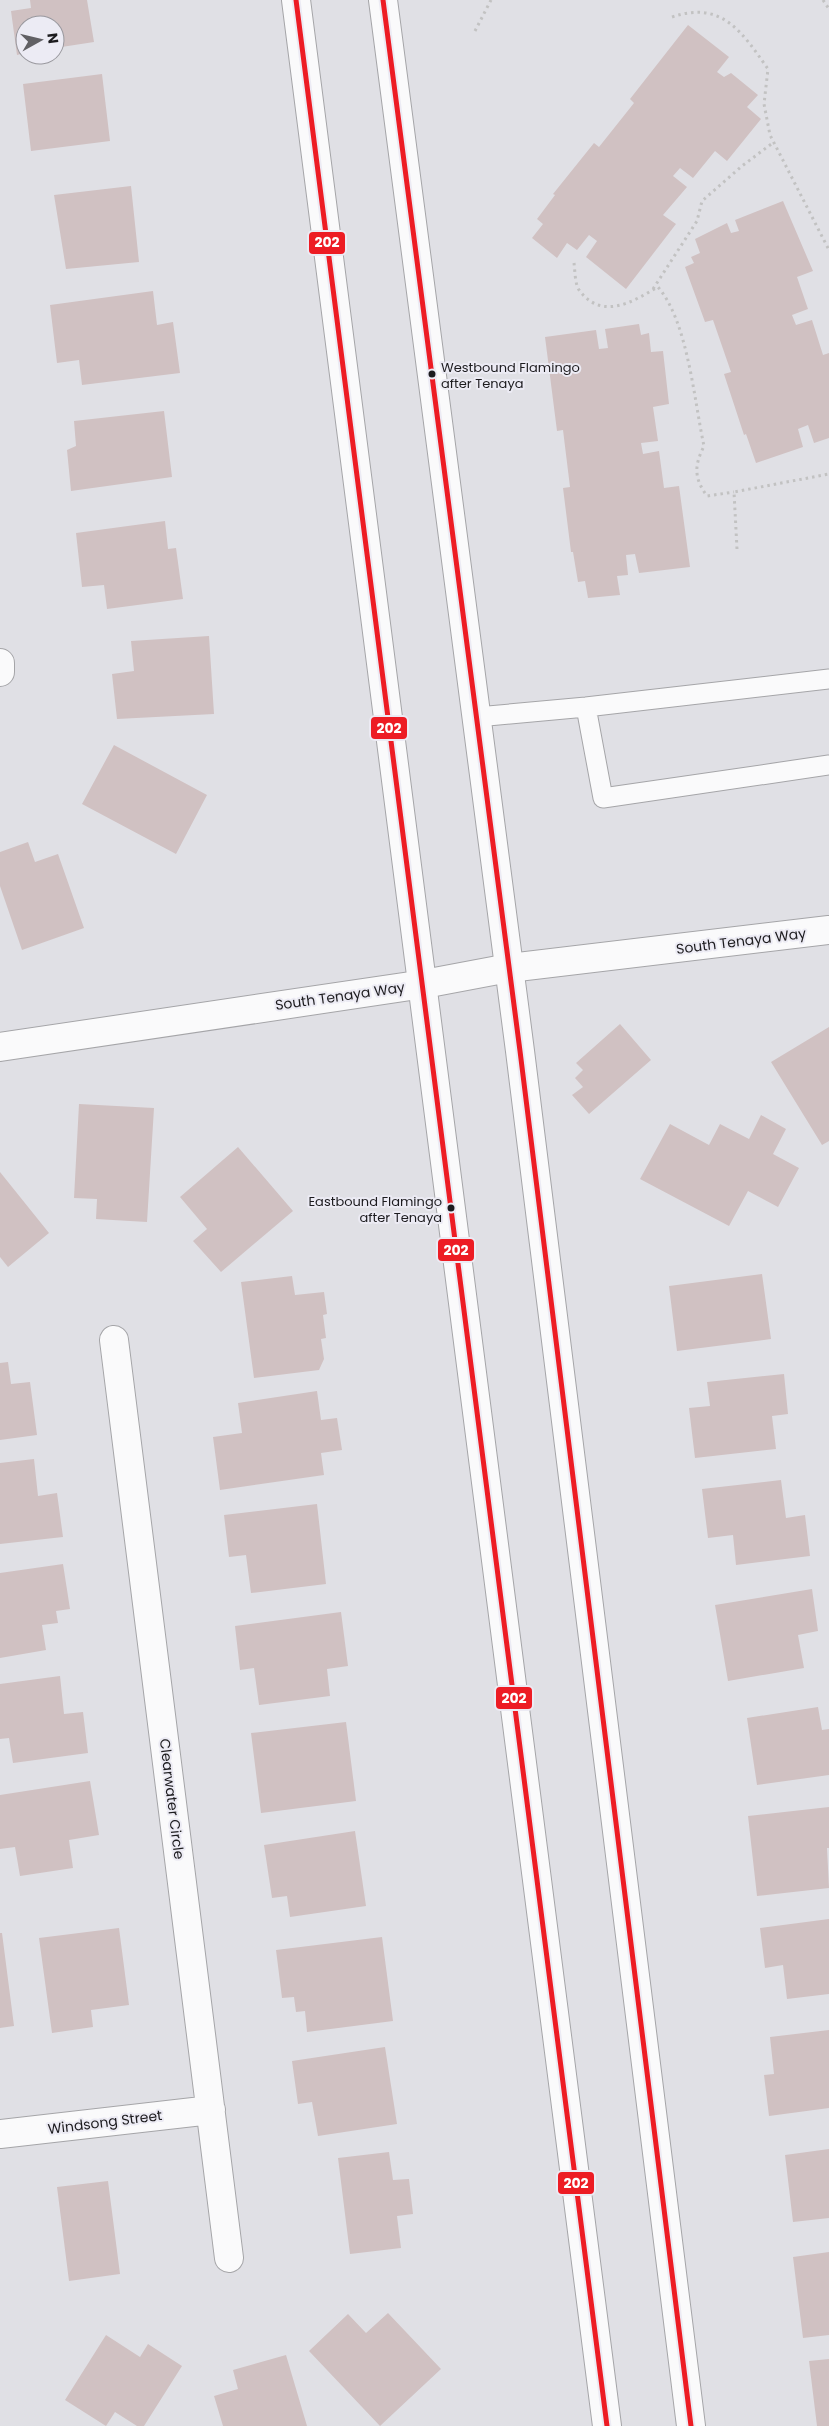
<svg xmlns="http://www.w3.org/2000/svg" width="829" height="2426" viewBox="0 0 829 2426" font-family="Poppins,sans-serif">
  <rect width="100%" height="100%" fill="#e0e0e5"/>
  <path fill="#d0c1c2" d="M30 0H87L94 42 55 48V25H25V53L17 55 11 11 31 8Z
    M688 25 729 57 717 72 724 77 731 73 758 95 747 107 761 119 727 161 715 151 693 178 680 168 673 176 687 187 663 215 676 224 626 289 586 257 597 241 589 235 577 250 567 243 557 258 532 238 543 224 537 219 555 195 553 194 594 143 599 147 634 103 630 99Z
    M102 74 110 141 31 151 23 84Z
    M131 186 139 262 66 269 54 195Z
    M783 201 813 271 797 277 808 309 792 315 796 325 812 320 823 355 829 353V438L814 443 808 425 798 429 803 447 756 463 746 434 744 435 724 374 731 372 713 320 705 322 685 267 694 263 691 257 700 253 695 239 727 223 731 233 739 231 735 220Z
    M153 291 157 325 173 322 180 373 82 385 79 360 57 363 50 305Z
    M639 324 641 335 649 333 651 352 663 351 669 404 653 407 658 441 641 443 643 454 659 451 664 488 679 486 690 567 639 573 635 554 626 555 628 575 617 576 620 595 588 598 585 581 578 582 573 552H571L563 488 570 487 563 430 557 431 545 337 596 330 599 349 608 348 605 329Z
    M164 411 172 477 71 491 67 450 76 446 74 421Z
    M165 521 168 549 176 548 183 599 107 609 104 585 82 587 76 533Z
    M209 636 214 714 117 719 112 674 134 671 131 641Z
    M114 745 207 795 176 854 82 804Z
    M28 842 35 862 58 854 84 928 22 950 0 886V852Z
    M620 1024 651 1060 589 1114 572 1095 583 1087 575 1078 583 1070 576 1063Z
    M829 1027V1141L822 1145 771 1062Z
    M79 1104 154 1108 147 1222 96 1219 97 1199 74 1198Z
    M761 1115 786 1129 773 1154 799 1168 778 1207 748 1191 729 1226 640 1179 670 1124 709 1145 720 1124 749 1139Z
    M238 1147 293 1211 221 1272 193 1241 207 1229 180 1197Z
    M0 1172 49 1233 8 1267 0 1257Z
    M762 1274 771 1339 677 1351 669 1286Z
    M292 1276 295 1295 324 1292 327 1314 323 1315 326 1338 321 1339 324 1359 319 1370 254 1378 241 1282Z
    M8 1362 11 1384 30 1382 37 1435 0 1440V1363Z
    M784 1374 788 1414 772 1416 776 1449 695 1458 689 1408 710 1406 707 1382Z
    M317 1391 321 1420 337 1418 342 1450 321 1453 324 1475 220 1490 213 1437 242 1433 238 1403Z
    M34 1459 38 1496 57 1493 63 1537 0 1544V1463Z
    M781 1480 786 1518 805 1515 810 1556 736 1565 733 1535 708 1538 702 1489Z
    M317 1504 326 1584 251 1593 246 1555 229 1557 224 1515Z
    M63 1564 70 1609 56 1611 58 1623 42 1625 46 1650 0 1658V1573Z
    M812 1589 818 1631 798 1635 804 1668 728 1681 715 1605Z
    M341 1612 348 1666 327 1669 330 1696 259 1705 254 1668 240 1670 235 1626Z
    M60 1676 64 1714 83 1712 88 1753 13 1763 9 1738 0 1739V1684Z
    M818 1707 822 1730 829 1729V1775L757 1785 747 1718Z
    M346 1722 356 1801 261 1813 251 1733Z
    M90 1781 99 1835 69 1840 73 1868 20 1876 15 1847 0 1849V1795Z
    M829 1807V1848H827L829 1888 757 1896 748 1816Z
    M355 1831 366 1906 290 1917 287 1896 272 1898 264 1845Z
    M829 1919V1994L787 1999 783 1965 765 1968 760 1928Z
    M119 1928 129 2005 91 2010 93 2027 52 2033 39 1938Z
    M0 1933H2L14 2026 0 2028Z
    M382 1937 393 2021 307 2032 305 2011 296 2012 294 1997 282 1998 276 1950Z
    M829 2030V2108L769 2116 764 2075 774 2074 770 2037Z
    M385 2047 397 2124 318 2136 312 2102 298 2104 292 2061Z
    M829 2149V2218L793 2222 785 2155Z
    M389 2152 393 2180 409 2179 413 2214 397 2216 401 2248 350 2254 338 2158Z
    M108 2181 120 2274 69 2281 57 2187Z
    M829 2252V2335L803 2338 793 2257Z
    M388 2313 441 2369 380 2426 309 2351 348 2314 366 2333Z
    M106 2335 140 2357 148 2344 182 2366 144 2426H137L115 2412 106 2426 65 2400Z
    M286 2355 307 2426H223L214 2396 238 2389 233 2370Z
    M829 2359V2426H817L809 2361Z"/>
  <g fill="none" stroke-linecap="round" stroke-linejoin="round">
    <defs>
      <path id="service" d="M586 707 603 798 829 765
        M477 717 586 707 829 679"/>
      <path id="minor" d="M0 663V672
        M114 1340 229 2258
        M0 2134 211 2110"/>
      <path id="tertiary" d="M0 1047 424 984 509 968 829 930"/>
      <path id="primary" d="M296 0 607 2426
        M383 0 520 1051 691 2426"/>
    </defs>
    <use href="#service" stroke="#a5a5a8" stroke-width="21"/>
    <use href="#minor" stroke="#a5a5a8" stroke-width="30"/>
    <use href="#tertiary" stroke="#a5a5a8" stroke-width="30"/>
    <use href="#primary" stroke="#a5a5a8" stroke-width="30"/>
    <path stroke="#c2c2c2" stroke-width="3" stroke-dasharray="2.5 4" stroke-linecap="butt" d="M823 0 829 9
      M672 17C722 0 742 32 768 69L764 104 770 135 829 250
      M475 31 491 0
      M574 263C575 271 575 284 579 290 602 321 632 302 658 287 688 322 694 400 704 446 694 466 694 478 707 496L734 492
      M653 289 697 221 702 201 742 166 774 142
      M737 549 734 492 829 474"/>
    <use href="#service" stroke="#fafafb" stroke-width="19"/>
    <use href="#minor" stroke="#fafafb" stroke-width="28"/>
    <use href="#tertiary" stroke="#fafafb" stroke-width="28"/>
    <use href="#primary" stroke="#fafafb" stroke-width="28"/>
    <defs>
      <path id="bus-1" d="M296 0 607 2426
        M383 0 520 1051 691 2426"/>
    </defs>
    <use href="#bus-1" stroke="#ecebf4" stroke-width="9"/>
    <use href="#bus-1" stroke="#ed1c24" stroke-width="5"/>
  </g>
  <g fill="#1c1b1e" stroke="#ecebf4" stroke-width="2">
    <circle cx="432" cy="374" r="4.5"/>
    <circle cx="451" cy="1208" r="4.5"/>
  </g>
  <g text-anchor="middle" stroke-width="4" stroke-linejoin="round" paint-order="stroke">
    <g font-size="13" fill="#1c1b1e" stroke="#ecebf4" text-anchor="start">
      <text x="441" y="372">Westbound Flamingo<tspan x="441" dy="16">after Tenaya</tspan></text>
      <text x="442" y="1206" text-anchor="end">Eastbound Flamingo<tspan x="442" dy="16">after Tenaya</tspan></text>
    </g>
    <g font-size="14" fill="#1c1b1e" stroke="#ecebf4">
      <text transform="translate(741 941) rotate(-7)" y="5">South Tenaya Way</text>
      <text transform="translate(340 996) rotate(-8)" y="5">South Tenaya Way</text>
      <text transform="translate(172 1799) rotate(83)" y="5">Clearwater Circle</text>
      <text transform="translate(105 2122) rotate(-7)" y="5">Windsong Street</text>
    </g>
  </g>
  <g stroke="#ecebf4" stroke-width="2">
    <rect x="308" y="231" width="38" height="24" rx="5" fill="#ed1c24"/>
    <rect x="370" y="716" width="38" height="24" rx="5" fill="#ed1c24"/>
    <rect x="437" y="1238" width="38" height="24" rx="5" fill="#ed1c24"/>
    <rect x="495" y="1686" width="38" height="24" rx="5" fill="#ed1c24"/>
    <rect x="557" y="2171" width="38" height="24" rx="5" fill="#ed1c24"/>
  </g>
  <g font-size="14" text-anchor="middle" font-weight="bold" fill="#fff">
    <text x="327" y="247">202</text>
    <text x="389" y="733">202</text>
    <text x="456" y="1255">202</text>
    <text x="514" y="1703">202</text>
    <text x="576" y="2188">202</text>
  </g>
  <g transform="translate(40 40) rotate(82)"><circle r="24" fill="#ecebf4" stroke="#99989e"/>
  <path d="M0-4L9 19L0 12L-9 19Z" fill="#616064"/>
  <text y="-8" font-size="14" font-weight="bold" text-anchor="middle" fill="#1c1b1e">N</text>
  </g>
</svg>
